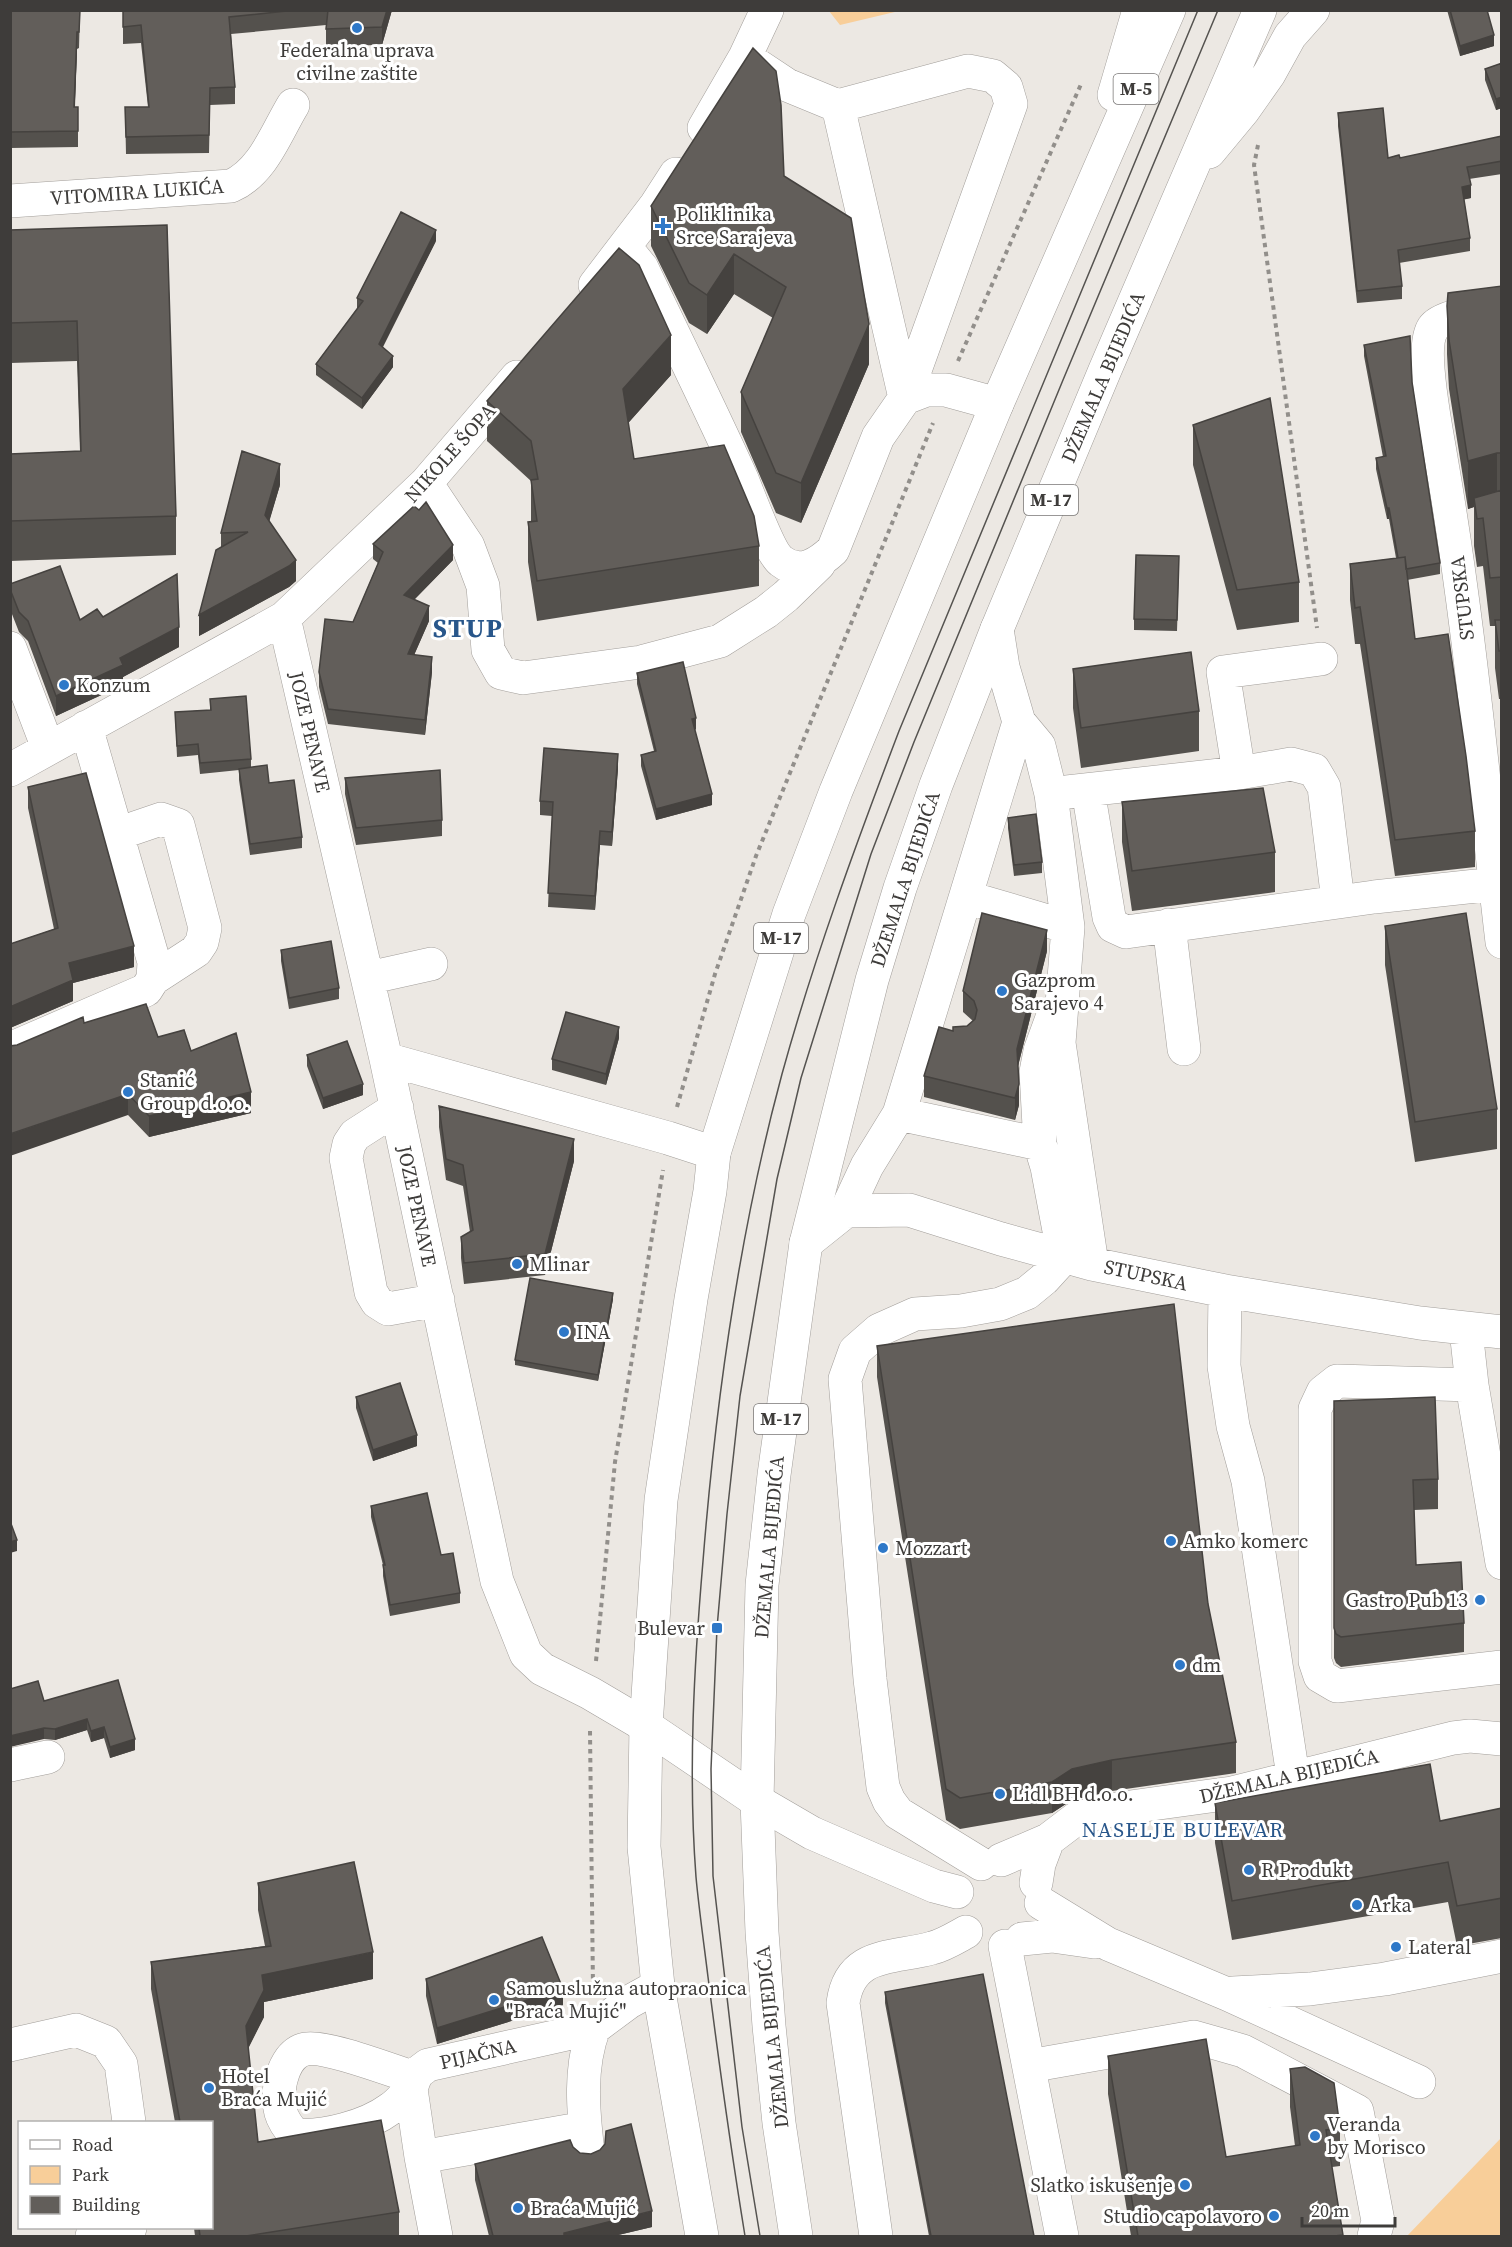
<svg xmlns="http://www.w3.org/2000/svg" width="1512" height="2247" viewBox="0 0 1512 2247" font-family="'Source Serif 4',serif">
  <rect width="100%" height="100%" fill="#ece8e3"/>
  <path fill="#f8ce99" d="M829 11H899L840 25Z
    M1501 2138V2236H1407Z"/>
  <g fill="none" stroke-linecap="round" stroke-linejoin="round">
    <defs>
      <path id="minor" d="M745 57 787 85 838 106 968 71 993 76 1006 87 1011 104 905 398
        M838 106 905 398
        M704 128 745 57 767 10
        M10 201 231 186C263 172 276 133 293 105
        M625 247 642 268C675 338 710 408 742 479 748 494 770 553 781 561 800 576 818 564 833 550L878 437 905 398 926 390H946L997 404
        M595 285 656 205 676 174
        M1502 307C1486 310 1441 315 1433 328 1419 348 1437 432 1441 458 1469 618 1483 780 1502 942
        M426 483 468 546 483 586 488 650 501 673 523 678 641 662 720 641 766 612 786 596 819 564
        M284 618 386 1059 497 1581 526 1654 542 1669 590 1693 646 1726 757 1801 812 1833 934 1886 957 1892
        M10 648 48 748
        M1019 722 1039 746 1051 794 1068 927 1059 1043 1092 1264
        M10 770 284 618 426 483 517 377
        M1239 773 1291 764 1314 770 1324 787 1338 901
        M1088 790 1109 917 1113 926 1126 932 1374 897 1495 884
        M1067 792 1239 773 1223 672 1321 659
        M117 834 161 819 178 825 205 928 202 942 196 951 153 979
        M966 897 1068 927
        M1169 925 1184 1049
        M368 978 431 964
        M1052 1018 1040 1051 1036 1072 1040 1144 1047 1167 1064 1257
        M10 1049 146 990 153 979 154 962 86 727
        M386 1059 668 1138 714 1153
        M397 1108 355 1135 349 1144 346 1158 371 1292 377 1302 388 1309 438 1300
        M899 1114 1040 1144
        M846 1211 867 1166 899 1114 1019 722 1003 667 997 629
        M806 1243 846 1211 909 1210 1001 1239 1092 1264 1225 1291 1420 1323 1502 1332
        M1225 1291 1224 1366 1233 1426 1248 1481 1293 1776
        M1466 1330 1472 1385 1502 1563
        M1472 1385 1337 1381 1323 1392 1315 1409V1661L1320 1676 1337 1686 1502 1667
        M10 1765 48 1757
        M1001 1860 1048 1840 1077 1818 1116 1809 1232 1793 1453 1738 1470 1736 1502 1739
        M981 1864 898 1813 889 1801 883 1787 870 1679 845 1379 855 1351 879 1330 915 1314 961 1311 1000 1304 1027 1293 1044 1279 1064 1257
        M1036 1883 1039 1864 1048 1840
        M1041 1903 1108 1944 1227 1994 1419 2082
        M1022 1939 1052 1936 1094 1942
        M1005 1946 1062 2236
        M1233 1993 1310 1989 1385 1979 1502 1956
        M10 2045 76 2030 106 2042 121 2064 129 2122
        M1029 2066 1194 2037 1243 2051 1357 2111 1378 2221 1374 2236
        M411 2089C404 2096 398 2104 390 2109 367 2126 323 2138 295 2135 280 2119 277 2107 280 2084 283 2070 290 2052 306 2049 326 2045 393 2071 415 2078
        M588 2152C583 2111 579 2067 594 2028
        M421 2157 585 2128
        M92 2236 130 2228
        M436 2236 421 2157 411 2089 416 2074 428 2065 594 2028 629 2002 658 1986
        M876 2236 843 2003C850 1951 893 1959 932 1948 944 1945 955 1938 966 1932"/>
      <path id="major" d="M1114 95 1139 10
        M1209 152 1243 111 1269 74 1290 36 1313 10
        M702 2236 658 1986 644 1847 646 1726 661 1500 691 1299 710 1191 714 1153 789 914 836 791 997 404 1169 10
        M796 2236 779 2123 769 2026 762 1932 757 1801 762 1585 774 1475 806 1243 872 980 900 888 936 785 997 629 1105 370 1260 10"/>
    </defs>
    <use href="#minor" stroke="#a29e9a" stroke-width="34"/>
    <use href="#major" stroke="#a29e9a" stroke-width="34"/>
    <path stroke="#928f8b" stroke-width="4" stroke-dasharray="4.5 4.5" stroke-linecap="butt" d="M1258 145 1254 165 1317 628
      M958 361 1082 82
      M677 1107 715 974 756 856 933 423
      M596 1661 615 1462 663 1170
      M590 1731 593 1988"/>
    <use href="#minor" stroke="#fff" stroke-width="33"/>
    <use href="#major" stroke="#fff" stroke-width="33"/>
    <path stroke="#555350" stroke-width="1.5" d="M745 2236C731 2150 719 2064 708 1977 704 1944 699 1910 696 1877 688 1772 694 1666 703 1561 716 1398 739 1233 782 1074 814 958 856 844 899 731L1198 10
      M760 2236 742 2127 713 1876 711 1769 717 1628 727 1514 740 1396 777 1179 801 1078 871 854 914 742 1063 380 1218 10"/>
  </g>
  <path fill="#54514d" d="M10 10H80L79 48 77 49 75 107H78V147L10 148Z
    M123 10H392L382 45 326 46V25L231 34 235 87V104L210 105 209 153 126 154 125 107H148L141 43 123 44Z
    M1447 10H1487L1494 46 1460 56Z
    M1502 63V108L1496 110 1485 80V69Z
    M1338 113 1388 158H1400L1502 136V174L1469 179 1471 198 1464 199 1470 238V251L1399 263 1402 286V299L1357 303 1338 126Z
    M784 176 869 364 801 523 776 513 741 432V392L773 318 734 294 707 334 689 323 651 246V206Z
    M167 225 176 516V555L10 561V454L80 451 77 361 10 363V230Z
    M436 241 382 347 393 367 362 409 316 375V364L357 309V298Z
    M1502 286V699H1499L1495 668V626H1490L1483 566 1477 567 1474 546V507L1468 509 1449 389 1447 354V306Z
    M1364 345 1412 382 1440 563V574L1407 580 1415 639 1475 831V867L1395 876 1360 644H1355L1350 600V564L1396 558 1389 519H1387L1376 469V458L1383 457 1364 356Z
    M671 375 628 423 634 459 759 546V586L537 621 528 562V522H531V481L487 441V401Z
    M1193 425 1299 582V622L1237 630 1193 465Z
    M280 485 269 521 296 581 289 587 199 636 221 548V533Z
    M373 544 453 560 414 600 429 621 414 655 432 672 425 735 328 724 319 687V672L353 622 378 563 373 559Z
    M1179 567 1177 631 1134 630V619Z
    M10 584 80 620 103 617 179 647 123 677V685L56 716 28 641 19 632 10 609Z
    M1073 669 1199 711V751L1081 768 1073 708Z
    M637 673 696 729 695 730 712 805 656 820 641 766V755L654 751 637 684Z
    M210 699 251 759V767L269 783 302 837V848L250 855 239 780V770L200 774 198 755 177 757 175 712 210 710Z
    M618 768 612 846 600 845 595 910 548 907 552 816 540 815V801Z
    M345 778 442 820V836L356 845 345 794Z
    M28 787 134 967 73 983V1001L10 1028V944L54 929 28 808Z
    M1122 802 1275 852V892L1132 911 1122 842Z
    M1008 818 1042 862V873L1014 876 1008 828Z
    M1385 926 1497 1109V1149L1415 1162 1385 965Z
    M281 950 339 988V999L289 1009 281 961Z
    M1047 951 1018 1066 1019 1105 1015 1120 924 1097V1076L953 1031 967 1026 973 1021 963 1012V991Z
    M84 1023 158 1037 191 1051 251 1113 149 1137 128 1115 17 1045Z
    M619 1038 606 1085 552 1070V1059Z
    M307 1055 363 1095 323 1109 307 1066Z
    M439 1106 574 1161 545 1275 464 1284 461 1258V1237L470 1232 463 1186 446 1180 439 1127Z
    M613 1299 598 1381 515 1365V1360Z
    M877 1346 1208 1604 1236 1742V1773L1112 1791 1072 1800 1052 1813 960 1829 946 1820 877 1377Z
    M356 1397 417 1446 373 1461 356 1408Z
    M1334 1401 1438 1479V1509L1414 1510 1416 1565 1464 1623V1652L1341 1667 1336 1663 1334 1658Z
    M371 1506 460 1593V1603L390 1616 383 1576V1565L371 1517Z
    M118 1680 135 1750 110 1758 104 1738 91 1742 87 1730 55 1740 44 1739V1701Z
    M1215 1803 1440 1821 1502 1808V1938L1457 1946 1448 1902 1232 1940 1215 1843Z
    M258 1883 373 1979 264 2002V2017L248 2048 258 2142 399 2212V2236H195L194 2228H212V2122H175L151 1989V1962L265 1946 258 1910Z
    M426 1979 563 2005 437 2044 426 1996Z
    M885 1992 1034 2236H929L885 2003Z
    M1108 2056 1226 2157 1295 2146 1290 2107V2069L1340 2128V2166L1332 2167 1343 2236H1131L1108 2094Z
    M573 2147 652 2227 614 2236H489L475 2180V2164Z"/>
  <path fill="#45423f" d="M387 10H392L382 45V27Z
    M77 32V49L74 123V107Z
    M1494 35V46L1460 56V46Z
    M1502 97V108L1496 110V99Z
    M1471 185V198L1462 200V187Z
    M436 230V241L379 355V344Z
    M734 254V294L707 334V295Z
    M869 324V364L801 523V483Z
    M671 335V375L623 429V389Z
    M393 356V367L362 409V398Z
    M1497 453V501L1474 498V507L1468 509V461Z
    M280 464V485L265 536V515Z
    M1387 508H1389V519H1387Z
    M453 545V560L404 610V595Z
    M296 560V581L289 587 199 636V615Z
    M429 606V621L408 669V654Z
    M179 627V647L123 677V685L56 716V696L120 658Z
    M432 657V672L425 735V720Z
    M696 718V729L692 730V719Z
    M618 754V768L612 846V832Z
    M712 794V805L656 820V809Z
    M600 831V845L595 910V896Z
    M1047 930V951L1017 1070V1049Z
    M134 946V967L73 983V1001L10 1028V1007L69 963Z
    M619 1027V1038L606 1085V1074Z
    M363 1084V1095L323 1109V1098Z
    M1019 1084V1105L1015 1120V1098Z
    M251 1092V1113L149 1137V1116Z
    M128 1094V1115L10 1156V1134Z
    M574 1139V1161L545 1275V1254Z
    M613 1293V1299L598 1381V1375Z
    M417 1435V1446L373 1461V1450Z
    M17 1540V1551L10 1553V1542Z
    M87 1719V1730L55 1740V1729Z
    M104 1727V1738L91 1742V1731Z
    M44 1728V1739L10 1747V1736Z
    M135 1739V1750L110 1758V1747Z
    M1112 1760V1791L1072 1800 1052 1813V1782L1072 1769Z
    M373 1952V1979L264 2002V2017L246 2053V2026L262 1975Z
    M563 1989V2005L437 2044V2028Z
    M652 2211V2227L614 2236H564V2233Z"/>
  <path fill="#625e5a" stroke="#45423f" stroke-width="1.5" d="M10 10H80L79 32H77L74 107H78V131L10 132Z
    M123 10H296L229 17 235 87 210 88 209 135 126 137 125 107H149L141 25 123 27Z
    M328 10H387L382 27 326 29Z
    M1450 10H1487L1494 35 1460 46Z
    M753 48 776 71 781 105 784 176 851 218 869 324 801 483 776 473 741 392 786 287 734 254 707 295 689 283 651 206Z
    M1502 63V97L1496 99 1485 69Z
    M1383 108 1388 158 1399 155 1400 158 1502 136V161L1467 167 1471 185 1462 187 1470 238 1398 250 1402 286 1357 291 1338 113Z
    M401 212 436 230 379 344 393 356 362 398 316 364 363 301 357 298Z
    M167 225 176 516 10 521V454L81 451 77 321 10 323V230Z
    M619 248 639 265 671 335 623 389 634 459 724 445 754 516 759 546 537 581 528 522 537 521 531 480 538 479 531 441 487 401Z
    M1502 286V453H1497L1468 461 1449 340 1447 306 1448 293Z
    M1410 336 1412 382 1440 563 1406 569 1405 557 1398 558 1389 508H1387L1376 458 1386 456 1364 345Z
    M1270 398 1299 582 1237 590 1193 425Z
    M242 451 280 464 265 515 296 560 289 566 199 615 216 550 248 532 221 533Z
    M1502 490V577L1490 578 1483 518 1477 519 1474 498Z
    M426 502 453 545 404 595 429 606 408 654 432 657 425 720 328 709 319 672 325 619 353 622 383 552 373 544 414 506 419 510Z
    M1136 555 1179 556 1177 620 1134 619Z
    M1405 557 1415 639 1448 634 1466 756 1475 831 1395 840 1360 607 1355 608 1350 564Z
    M60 566 80 620 97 609 103 617 177 574 179 627 120 658 123 665 56 696 28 621 19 612 10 589V584Z
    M1495 620H1502V651H1499Z
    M1191 652 1199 711 1081 728 1073 669Z
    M683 662 696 718 692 719 712 794 656 809 641 755 656 751 637 673Z
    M246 696 251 759 200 763 198 744 177 746 175 712 211 710 210 699Z
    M544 748 618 754 612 832 600 831 595 896 548 893 553 802 540 801Z
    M267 765 269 783 294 780 302 837 250 844 239 769Z
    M440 770 442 820 356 828 345 778Z
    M86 773 134 946 69 963 73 980 10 1007V944L58 928 28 787Z
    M1263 788 1275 852 1132 871 1122 802Z
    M1036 814 1042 862 1014 865 1008 818Z
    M982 913 1047 930 1017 1049 1019 1084 1015 1098 924 1076 939 1027 953 1031V1027L967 1026 975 1019 977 1010 974 1001 963 991Z
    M1466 913 1497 1109 1415 1122 1385 926Z
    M331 941 339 988 289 998 281 950Z
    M146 1004 158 1037 184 1030 191 1051 236 1033 251 1092 149 1116 128 1094 10 1134V1046L17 1045 83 1017 84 1023Z
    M566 1012 619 1027 606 1074 552 1059Z
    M347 1041 363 1084 323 1098 307 1055Z
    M439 1106 574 1139 545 1254 464 1263 461 1237 473 1230 463 1165 446 1159Z
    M530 1278 613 1293 598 1375 515 1360Z
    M1174 1304 1208 1604 1236 1742 1112 1760 1072 1769 1052 1782 960 1798 946 1789 877 1346Z
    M400 1383 417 1435 373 1450 356 1397Z
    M1435 1397 1438 1479 1413 1480 1416 1565 1461 1562 1464 1623 1341 1637 1336 1634 1334 1628V1401Z
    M427 1493 441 1555 453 1553 460 1593 390 1605 383 1565H385L371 1506Z
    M10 1521 17 1540 10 1542Z
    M118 1680 135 1739 110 1747 104 1727 91 1731 87 1719 55 1729 44 1728 10 1736V1689L38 1681 44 1701Z
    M1430 1764 1440 1821 1502 1808V1898L1457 1906 1448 1862 1232 1901 1215 1803Z
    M354 1862 373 1952 262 1975 264 1990 246 2026 258 2142 381 2120 399 2212 246 2236H200L199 2228H212V2122H180L151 1962 271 1946 258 1883Z
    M542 1937 563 1989 437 2028 426 1979Z
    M983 1974 1034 2236H931L885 1992Z
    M1206 2039 1226 2157 1300 2145 1290 2069 1305 2067 1334 2083 1340 2128 1326 2130 1343 2235 1334 2236H1138L1108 2056Z
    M631 2124 652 2211 564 2233V2236H493L475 2164 570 2140 573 2147 580 2153 591 2154 600 2150 605 2144 606 2131Z"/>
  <g fill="#2e78c8" stroke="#fff" stroke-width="2">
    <circle cx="357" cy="28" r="6"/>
    <path d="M660 217h6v6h6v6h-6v6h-6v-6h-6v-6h6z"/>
    <circle cx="64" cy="685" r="6"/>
    <circle cx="1002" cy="991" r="6"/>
    <circle cx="128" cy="1092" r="6"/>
    <circle cx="517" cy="1264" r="6"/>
    <circle cx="564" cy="1332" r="6"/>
    <circle cx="1171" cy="1541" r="6"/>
    <circle cx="883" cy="1548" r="6"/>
    <circle cx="1480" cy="1600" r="6"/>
    <rect x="711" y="1622" width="12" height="12" rx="3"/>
    <circle cx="1180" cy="1665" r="6"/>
    <circle cx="1000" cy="1794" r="6"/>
    <circle cx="1249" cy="1870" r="6"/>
    <circle cx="1357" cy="1905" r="6"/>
    <circle cx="1396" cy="1947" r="6"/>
    <circle cx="494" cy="2000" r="6"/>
    <circle cx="209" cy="2088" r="6"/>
    <circle cx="1315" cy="2136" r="6"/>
    <circle cx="1185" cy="2185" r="6"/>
    <circle cx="518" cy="2208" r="6"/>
    <circle cx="1274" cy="2216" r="6"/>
  </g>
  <g text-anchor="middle" stroke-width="6" stroke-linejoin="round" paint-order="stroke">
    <g fill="#fff" stroke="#787675" stroke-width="1.5">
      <rect x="1113.5" y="74" width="45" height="30" rx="4.5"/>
      <rect x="1024" y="485" width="54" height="30" rx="4.5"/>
      <rect x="754" y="923" width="54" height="30" rx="4.5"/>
      <rect x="754" y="1404" width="54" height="30" rx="4.5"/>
    </g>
    <g font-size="18" font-weight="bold" fill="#3e3c3a">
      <text x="1136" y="95">M-5</text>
      <text x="1051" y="506">M-17</text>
      <text x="781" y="944">M-17</text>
      <text x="781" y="1425">M-17</text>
    </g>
    <g font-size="20" fill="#3e3c3a" stroke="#fff" text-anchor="start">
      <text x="357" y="57" text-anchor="middle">Federalna uprava<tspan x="357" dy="23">civilne zaštite</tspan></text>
      <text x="676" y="221">Poliklinika<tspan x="676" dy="23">Srce Sarajeva</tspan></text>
      <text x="76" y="692">Konzum</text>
      <text x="1014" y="987">Gazprom<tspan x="1014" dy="23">Sarajevo 4</tspan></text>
      <text x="140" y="1087">Stanić<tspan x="140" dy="23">Group d.o.o.</tspan></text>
      <text x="529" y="1271">Mlinar</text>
      <text x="576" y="1339">INA</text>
      <text x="1183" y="1548">Amko komerc</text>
      <text x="895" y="1555">Mozzart</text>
      <text x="1468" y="1607" text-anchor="end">Gastro Pub 13</text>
      <text x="705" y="1635" text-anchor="end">Bulevar</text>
      <text x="1192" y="1672">dm</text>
      <text x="1012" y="1801">Lidl BH d.o.o.</text>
      <text x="1261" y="1877">R Produkt</text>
      <text x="1369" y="1912">Arka</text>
      <text x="1408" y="1954">Lateral</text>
      <text x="506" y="1995">Samouslužna autopraonica<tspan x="506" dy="23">"Braća Mujić"</tspan></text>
      <text x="221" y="2083">Hotel<tspan x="221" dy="23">Braća Mujić</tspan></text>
      <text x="1327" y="2131">Veranda<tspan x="1327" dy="23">by Morisco</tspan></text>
      <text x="1173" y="2192" text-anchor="end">Slatko iskušenje</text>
      <text x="530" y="2215">Braća Mujić</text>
      <text x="1262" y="2223" text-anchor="end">Studio capolavoro</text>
    </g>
    <g font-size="20" fill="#3e3c3a" stroke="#fff">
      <text transform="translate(137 192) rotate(-4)" y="7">VITOMIRA LUKIĆA</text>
      <text transform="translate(1103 377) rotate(-67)" y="7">DŽEMALA BIJEDIĆA</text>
      <text transform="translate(450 453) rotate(-48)" y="7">NIKOLE ŠOPA</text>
      <text transform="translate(1462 598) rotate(-97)" y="7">STUPSKA</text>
      <text transform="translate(310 732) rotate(77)" y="7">JOZE PENAVE</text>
      <text transform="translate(905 879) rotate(-72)" y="7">DŽEMALA BIJEDIĆA</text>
      <text transform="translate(417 1206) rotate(78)" y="7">JOZE PENAVE</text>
      <text transform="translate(1146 1275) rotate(12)" y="7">STUPSKA</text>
      <text transform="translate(769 1547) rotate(-85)" y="7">DŽEMALA BIJEDIĆA</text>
      <text transform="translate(1289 1776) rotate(-13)" y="7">DŽEMALA BIJEDIĆA</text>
      <text transform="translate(772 2037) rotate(-96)" y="7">DŽEMALA BIJEDIĆA</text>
      <text transform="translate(478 2054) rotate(-13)" y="7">PIJAČNA</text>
    </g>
    <g font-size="21" letter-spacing="1.5" fill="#28568a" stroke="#fff">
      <text x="1183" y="1837">NASELJE BULEVAR</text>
    </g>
    <g font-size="26" font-weight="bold" letter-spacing="1.5" fill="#28568a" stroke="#fff">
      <text x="468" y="637">STUP</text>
    </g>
  </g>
  <rect width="1512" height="2247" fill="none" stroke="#3e3c3a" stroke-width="24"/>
  <rect x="18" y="2121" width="195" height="108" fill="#ffffff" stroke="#b2b1b0" stroke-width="1.5"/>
  <rect x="30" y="2140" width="30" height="9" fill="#ffffff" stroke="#b2b1b0" stroke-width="1.5"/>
  <text x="72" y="2151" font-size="18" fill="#3e3c3a">Road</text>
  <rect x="30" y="2166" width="30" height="18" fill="#f8ce99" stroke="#b2b1b0" stroke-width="1.5"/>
  <text x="72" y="2181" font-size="18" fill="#3e3c3a">Park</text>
  <rect x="30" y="2196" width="30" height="18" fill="#625e5a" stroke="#b2b1b0" stroke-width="1.5"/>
  <text x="72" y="2211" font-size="18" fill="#3e3c3a">Building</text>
  <path d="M1302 2217v9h93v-9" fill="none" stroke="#3e3c3a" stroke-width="3"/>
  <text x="1311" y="2217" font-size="18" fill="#3e3c3a" stroke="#ffffff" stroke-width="4.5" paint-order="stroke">20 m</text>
</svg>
